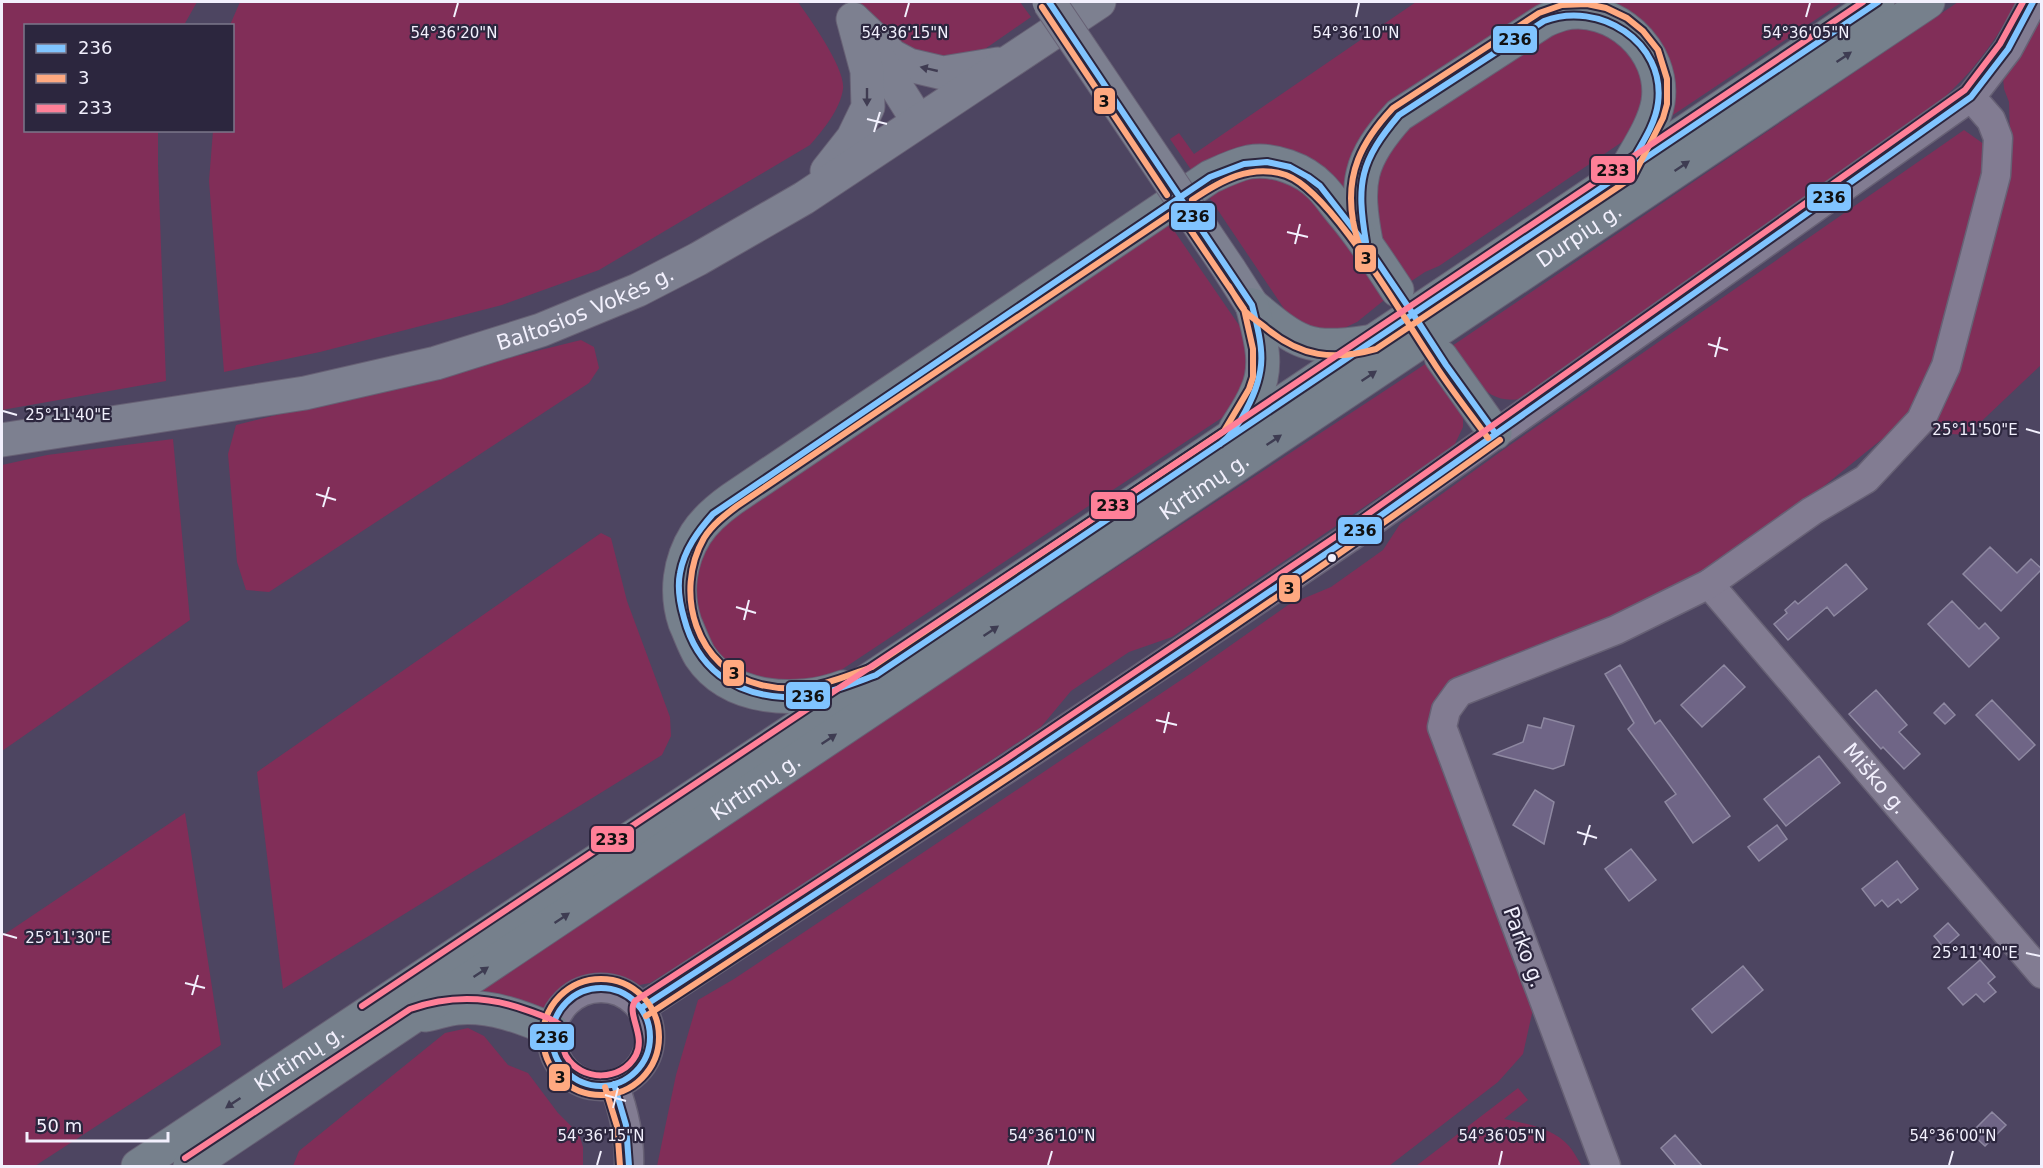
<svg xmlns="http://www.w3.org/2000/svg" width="2043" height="1168" viewBox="0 0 2043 1168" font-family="'DejaVu Sans',sans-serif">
  <rect width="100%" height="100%" fill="#4d4561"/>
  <path fill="#812e58" d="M2 2H197L184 25 26 26V130L158 131V165L166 381 2 410Z
    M240 2H798C810 19 846 69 843 89 840 110 823 130 810 145L599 270 502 305 320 352 224 372 209 181 213 131 232 130V26L230 25Z
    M856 2H1020L1031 17 982 51 961 59 918 55 879 28Z
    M1416 2H1842L1664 121V110L1601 5 1387 114 1344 195 1330 178 1194 174 1170 139 1179 133 1194 154Z
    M1958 2H2018C1999 33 1979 65 1952 90 1936 106 1916 120 1898 135L1520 399C1483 405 1470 372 1452 346Z
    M2041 2V365L1967 435 1951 434 1929 426 1897 427 1813 495 1711 571 1607 623 1443 689 1435 704 1533 1009 1523 1054 1498 1082 1389 1166H657L676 1075 698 1000 734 979 1190 674 1288 605 1331 587 1383 550 1400 524 1510 445 1964 130 1988 147 2010 135 2009 102 2004 89 2003 77Z
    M1558 22 1610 28 1649 73 1637 126 1622 142 1439 266 1425 272 1410 282 1377 234 1366 190 1398 128Z
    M1247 171 1301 183 1388 297 1357 322 1338 331 1324 334 1293 322 1205 191Z
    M1166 219 1254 347 1255 359 1229 413 826 680 776 688 714 657 689 604 706 534Z
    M581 340 594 347 599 368 589 383 269 592 246 590 237 562 228 454 236 425Z
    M1433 359 1463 417V427L1454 446 1172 637 1129 652 1071 691 1041 727 737 930 650 983 634 986 600 979H588L576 984 565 991 546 1011 479 997 476 989Z
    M173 439 190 620 2 751V465L47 455Z
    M601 533 611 538 627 601 670 717 671 736 662 755 283 989 257 772Z
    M185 813 221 1045 35 1166H2V936Z
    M468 1028 484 1036 508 1065 528 1073 558 1113 579 1134 583 1147V1166H293L299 1151 445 1033Z
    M1518 1088 1528 1100 1504 1119C1527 1124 1553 1128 1569 1146 1574 1152 1578 1160 1582 1166H1416Z"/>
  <path fill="#6f6586" stroke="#8e88a1" stroke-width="1.5" d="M1990 547 2017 573 2031 559 2042 569 2001 611 1963 574Z
    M1846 564 1867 589 1834 616 1827 607 1788 640 1774 624 1787 613 1785 610 1795 601 1798 604Z
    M1952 601 1979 629 1985 623 1999 638 1969 667 1928 624Z
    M1620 665 1655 724 1660 720 1730 816 1693 843 1665 802 1676 794 1628 729 1634 723 1605 674Z
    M1724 665 1745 687 1702 727 1681 705Z
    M1876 690 1907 725 1899 732 1920 754 1904 769 1883 747 1881 749 1849 714Z
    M1992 700 2035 745 2019 760 1976 715Z
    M1944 703 1955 715 1945 724 1934 713Z
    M1544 718 1574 726 1564 765 1553 769 1494 754 1523 742 1528 725 1541 728Z
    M1819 756 1840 783 1786 826 1764 799Z
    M1535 790 1554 802 1544 844 1513 825Z
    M1777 825 1787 839 1759 861 1748 847Z
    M1631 849 1656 880 1629 901 1605 869Z
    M1897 861 1918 889 1901 903 1898 899 1888 907 1882 900 1875 906 1862 889Z
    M1948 923 1959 935 1944 948 1934 936Z
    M1980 960 1995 977 1988 983 1996 992 1984 1002 1976 994 1963 1005 1948 988Z
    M1743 966 1763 990 1712 1033 1692 1009Z
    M1992 1112 2006 1125 1985 1146 1971 1133Z
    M1675 1135 1703 1167H1677L1661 1148Z"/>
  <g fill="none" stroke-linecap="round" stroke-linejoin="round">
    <defs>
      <g id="minor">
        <path id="s1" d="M1709 584 2042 974"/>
        <circle cx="601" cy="1037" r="49"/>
        <path d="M641 1008 1011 766 1349 538 1971 97 2008 49 2033 2"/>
        <path d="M614 1084C624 1112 630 1137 629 1166"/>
        <path d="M1606 1166 1442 727 1446 710 1459 692 1616 630 1709 584 1812 511 1866 479 1921 420 1946 366 1996 175 1998 138 1991 120 1971 97"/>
      </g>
      <g id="major">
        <path d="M854 20 892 56 909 65 943 73 998 64"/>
        <path d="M870 45 918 121"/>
        <path d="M827 171 853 138 868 107 867 71 853 19"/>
        <path d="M1229 269 1252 305"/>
        <path id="s2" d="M2 440 305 393 436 363 541 330 638 290 698 259 804 198 1099 2"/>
      </g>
      <g id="highway">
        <path d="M1366 242C1355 183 1358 160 1399 115L1544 21C1550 18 1556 16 1562 14 1613 2 1666 50 1658 102 1654 125 1638 148 1627 168"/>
        <path d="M1252 305C1298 343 1306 351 1367 342"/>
        <path d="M1441 357 1495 433"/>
        <path d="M1235 430C1242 418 1251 406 1256 393 1270 365 1259 333 1252 305"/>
        <path d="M843 687C798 704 730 701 700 656 694 646 690 634 685 623 675 593 679 561 696 534 705 520 718 509 732 499L1210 177C1223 171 1235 165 1249 162 1273 158 1304 169 1321 187 1329 195 1336 206 1344 215 1364 239 1380 264 1397 290"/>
        <path d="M425 1015C436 1013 447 1009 457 1008 491 1005 522 1017 552 1030"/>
        <path id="s3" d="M138 1166 876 675 1878 2"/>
        <path id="s4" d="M190 1166 1928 2"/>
      </g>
    </defs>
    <use href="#minor" stroke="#676175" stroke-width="31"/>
    <use href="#major" stroke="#676175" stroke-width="35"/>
    <use href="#highway" stroke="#676175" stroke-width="35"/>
    <use href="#minor" stroke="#827c92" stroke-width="28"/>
    <use href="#major" stroke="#7d8090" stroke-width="33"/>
    <use href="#highway" stroke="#76808c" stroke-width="33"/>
    <defs>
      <path id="major-bridge" d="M1049 2 1229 269"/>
    </defs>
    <use href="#major-bridge" stroke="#676175" stroke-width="35" stroke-linecap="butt"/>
    <use href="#major-bridge" stroke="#7d8090" stroke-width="33"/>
    <defs>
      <path id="bus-1" d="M1049 2 1252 305C1263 349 1268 369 1246 410 1239 424 1232 435 1220 444
        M1267 162 1290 167 1308 177 1320 186 1369 249 1413 314 876 675C846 686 816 699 783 697 733 694 697 668 684 618 680 604 677 588 680 573 684 550 698 531 713 514L1210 177 1244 164Z
        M1366 242C1356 183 1360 161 1399 115L1544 21C1599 0 1666 42 1658 103 1655 127 1638 149 1627 170
        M1413 314 1446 365 1495 433
        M1413 314 1878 2
        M552 1037a49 49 0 1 1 98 0a49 49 0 1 1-98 0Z
        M641 1008 1011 766 1349 538 1971 97 2008 49 2033 2
        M614 1084 626 1125 629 1166"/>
      <path id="bus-2" d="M1042 7 1167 195
        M1192 200C1220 181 1251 163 1286 175 1332 192 1402 316 1432 360 1449 387 1469 412 1488 438
        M1177 210 1244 309 1253 349V377L1249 389 1224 431 872 667C833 681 804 695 761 685 696 670 673 592 704 538 712 525 725 515 737 506Z
        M1229 286C1234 294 1238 302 1244 310 1250 317 1259 322 1266 328 1301 357 1333 361 1376 349L1633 177 1663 118 1667 104V79L1658 50 1643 31 1627 18 1606 8 1587 4 1562 5 1539 13 1393 108C1361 142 1345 174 1353 221 1357 241 1359 247 1369 264
        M543 1037a58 58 0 1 1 116 0a58 58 0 1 1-116 0Z
        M646 1016C933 828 1221 641 1500 440
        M605 1087 617 1126 620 1166"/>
      <path id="bus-3" d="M362 1006 1226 430 1863 2
        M185 1158 410 1009C450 995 490 996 529 1011 539 1015 551 1018 559 1024 563 1034 561 1047 566 1056 581 1082 622 1082 636 1055 646 1035 626 1014 635 1001L1006 759 1344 531 1965 90 2000 44 2023 2"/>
    </defs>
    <use href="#bus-1" stroke="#2c263e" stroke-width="10"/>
    <use href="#bus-2" stroke="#2c263e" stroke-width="10"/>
    <use href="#bus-3" stroke="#2c263e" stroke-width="10"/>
    <use href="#bus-1" stroke="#80c4ff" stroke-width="6"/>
    <use href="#bus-2" stroke="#ffa980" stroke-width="6"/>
    <use href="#bus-3" stroke="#ff8098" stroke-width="6"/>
  </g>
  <defs><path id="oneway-solid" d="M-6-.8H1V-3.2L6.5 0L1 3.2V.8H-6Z" transform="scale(1.5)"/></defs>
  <g fill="#3e3c52">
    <use href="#oneway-solid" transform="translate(1844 57) rotate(-34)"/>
    <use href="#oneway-solid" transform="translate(1682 166) rotate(-34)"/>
    <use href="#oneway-solid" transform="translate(1369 376) rotate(-34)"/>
    <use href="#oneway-solid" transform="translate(1274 440) rotate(-34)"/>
    <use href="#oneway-solid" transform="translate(991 631) rotate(-34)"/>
    <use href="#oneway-solid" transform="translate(829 739) rotate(-34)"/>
    <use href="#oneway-solid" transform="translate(562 918) rotate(-34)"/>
    <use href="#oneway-solid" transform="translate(481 972) rotate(-34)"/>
    <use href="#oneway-solid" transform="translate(233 1103) rotate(146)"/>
  </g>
  <g fill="#403c52">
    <use href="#oneway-solid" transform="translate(929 69) rotate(-167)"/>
    <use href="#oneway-solid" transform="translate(867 97) rotate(90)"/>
  </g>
  <path fill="none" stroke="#f2f0fd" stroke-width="2" d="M454 17 458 3M905 17 909 3M1356 17 1359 3M1806 17 1810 3M867 119 887 124M874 132 880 112M1287 232 1308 237M1295 244 1300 224M1708 344 1728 350M1715 357 1720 337M3 411 17 415M2026 429 2040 433M316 494 336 500M323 507 329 487M736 607 756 613M744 620 749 600M1156 720 1177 725M1164 733 1169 712M1577 832 1597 838M1584 845 1590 825M3 934 17 938M2026 953 2040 956M185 983 205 988M192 995 198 975M605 1095 626 1101M613 1108 618 1088M597 1165 601 1151M1048 1165 1052 1151M1499 1165 1502 1151M1949 1165 1953 1151"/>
  <circle fill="#f2f0fd" stroke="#2c263e" stroke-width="2" cx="1332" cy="558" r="5"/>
  <g text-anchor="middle" stroke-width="4.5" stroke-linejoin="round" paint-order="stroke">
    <g font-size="21" fill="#f2f0fd" stroke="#2c263e">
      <text dy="7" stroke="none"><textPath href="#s4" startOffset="1672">Durpių g.</textPath></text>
      <text dy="7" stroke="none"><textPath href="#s2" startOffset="600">Baltosios Vokės g.</textPath></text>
      <text dy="7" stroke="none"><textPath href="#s4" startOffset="1221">Kirtimų g.</textPath></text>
      <text dy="7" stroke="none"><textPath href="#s1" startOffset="256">Miško g.</textPath></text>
      <text dy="7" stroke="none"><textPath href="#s4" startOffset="681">Kirtimų g.</textPath></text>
      <text transform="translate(1524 947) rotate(70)" y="7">Parko g.</text>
      <text dy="7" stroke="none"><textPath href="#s3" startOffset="194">Kirtimų g.</textPath></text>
    </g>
  </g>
  <g font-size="15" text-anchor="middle" fill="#f2f0fd" stroke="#2c263e" stroke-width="4.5" stroke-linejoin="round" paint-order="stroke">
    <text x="454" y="38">54°36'20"N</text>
    <text x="905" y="38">54°36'15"N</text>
    <text x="1356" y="38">54°36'10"N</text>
    <text x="1806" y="38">54°36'05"N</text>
    <text x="68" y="420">25°11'40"E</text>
    <text x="1975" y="435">25°11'50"E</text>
    <text x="68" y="943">25°11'30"E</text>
    <text x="1975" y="958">25°11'40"E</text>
    <text x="601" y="1141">54°36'15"N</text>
    <text x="1052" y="1141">54°36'10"N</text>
    <text x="1502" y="1141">54°36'05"N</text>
    <text x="1953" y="1141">54°36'00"N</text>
  </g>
  <g stroke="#2c263e" stroke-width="2">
    <rect x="1492" y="25" width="46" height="29" rx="6" fill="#80c4ff"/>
    <rect x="1093" y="87" width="23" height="28" rx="6" fill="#ffa980"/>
    <rect x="1590" y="155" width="46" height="29" rx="6" fill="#ff8098"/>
    <rect x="1806" y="183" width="46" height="29" rx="6" fill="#80c4ff"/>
    <rect x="1170" y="202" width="46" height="29" rx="6" fill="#80c4ff"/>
    <rect x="1354" y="244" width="23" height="29" rx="6" fill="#ffa980"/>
    <rect x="1090" y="491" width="46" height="29" rx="6" fill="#ff8098"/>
    <rect x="1337" y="516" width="46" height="29" rx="6" fill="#80c4ff"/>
    <rect x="1278" y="574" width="23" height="29" rx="6" fill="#ffa980"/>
    <rect x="722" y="659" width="23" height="28" rx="6" fill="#ffa980"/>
    <rect x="785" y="681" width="46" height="29" rx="6" fill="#80c4ff"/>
    <rect x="590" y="825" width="45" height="28" rx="6" fill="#ff8098"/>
    <rect x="529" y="1023" width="46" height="28" rx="6" fill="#80c4ff"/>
    <rect x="548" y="1063" width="23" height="29" rx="6" fill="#ffa980"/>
  </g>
  <g font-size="16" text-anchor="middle" font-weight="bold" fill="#111">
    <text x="1515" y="45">236</text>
    <text x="1104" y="107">3</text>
    <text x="1613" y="176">233</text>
    <text x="1829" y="203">236</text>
    <text x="1193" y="222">236</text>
    <text x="1366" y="264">3</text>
    <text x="1113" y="511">233</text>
    <text x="1360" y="536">236</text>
    <text x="1289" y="594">3</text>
    <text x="734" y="679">3</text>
    <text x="808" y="702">236</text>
    <text x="612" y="845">233</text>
    <text x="552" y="1043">236</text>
    <text x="560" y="1083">3</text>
  </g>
  <rect width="2043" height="1168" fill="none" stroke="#f2f0fd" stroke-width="6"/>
  <rect x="24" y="24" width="210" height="108" fill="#2c263e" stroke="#7b778a" stroke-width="1.5"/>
  <rect x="36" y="44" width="30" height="9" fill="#80c4ff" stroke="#7b778a" stroke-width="1.5"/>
  <text x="78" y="54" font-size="18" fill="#f2f0fd">236</text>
  <rect x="36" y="74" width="30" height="9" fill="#ffa980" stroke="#7b778a" stroke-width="1.5"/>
  <text x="78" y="84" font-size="18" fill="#f2f0fd">3</text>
  <rect x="36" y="104" width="30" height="9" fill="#ff8098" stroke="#7b778a" stroke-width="1.5"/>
  <text x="78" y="114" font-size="18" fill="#f2f0fd">233</text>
  <path d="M27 1132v9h141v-9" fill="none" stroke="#f2f0fd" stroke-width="3"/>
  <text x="36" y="1132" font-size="18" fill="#f2f0fd" stroke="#2c263e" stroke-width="4.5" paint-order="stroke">50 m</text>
</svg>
